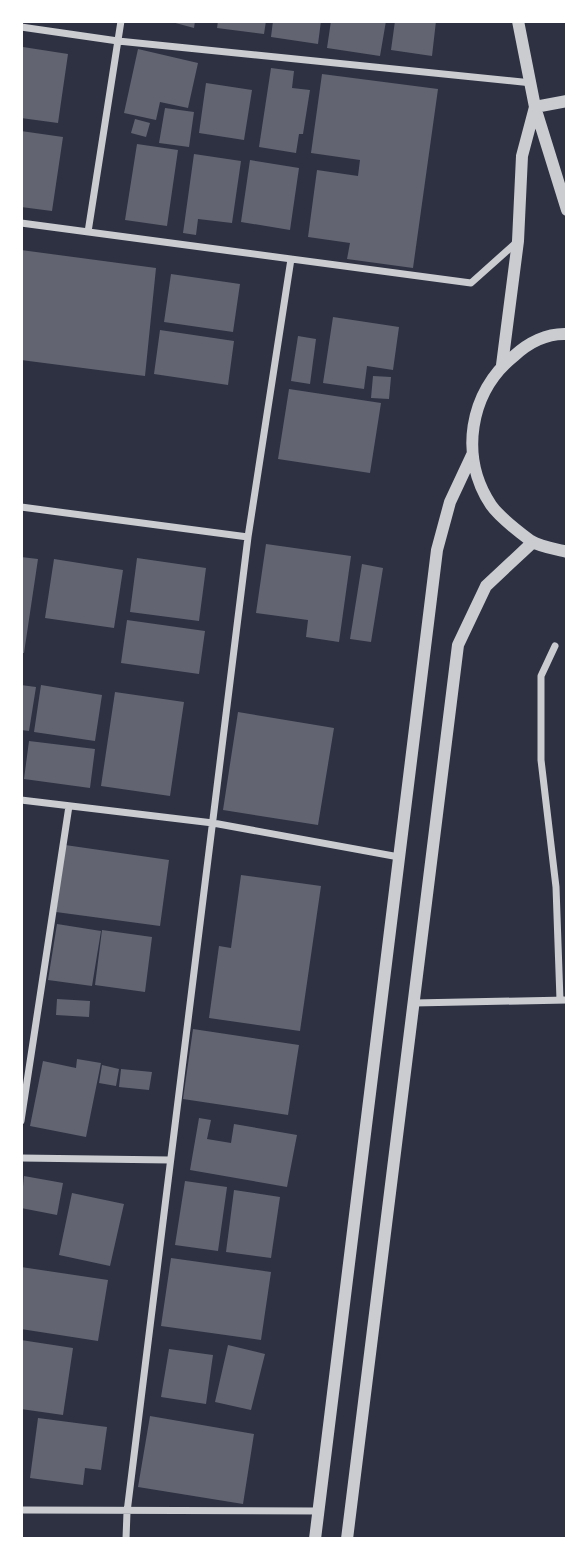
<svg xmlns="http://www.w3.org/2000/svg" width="588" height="1560" viewBox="0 0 588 1560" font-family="'DejaVu Sans',sans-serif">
  <rect width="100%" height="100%" fill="#2d3142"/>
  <path fill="#626471" d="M168 21H195L194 28Z
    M218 21H266L264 34 217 28Z
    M273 21H321L318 44 271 37Z
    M331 21H386L380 56 327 48Z
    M395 21H436L432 56 391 50Z
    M23 47 68 54 58 123 21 118Z
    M138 49 198 63 188 108 160 102 156 120 124 113Z
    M271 68 294 71 292 88 310 90 303 134H299L296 153 259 147Z
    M322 74 438 89 413 268 347 259 350 243 308 237 317 170 358 176 360 160 311 153Z
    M206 83 252 90 244 140 199 133Z
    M165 108 194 112 189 147 159 143Z
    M135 119 150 123 146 137 131 133Z
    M21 131 63 137 52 211 21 207Z
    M137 144 178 150 167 226 125 220Z
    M194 154 241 161 232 223 198 219 196 235 183 233Z
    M250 160 299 168 290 230 241 222Z
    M21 250 156 268 145 376 21 360Z
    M171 274 240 284 233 332 164 322Z
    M333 317 399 327 393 370 367 366 364 389 323 383Z
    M160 330 234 341 228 385 154 374Z
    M298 336 316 339 310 384 291 381Z
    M373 376 391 377 389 399 371 398Z
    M289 389 381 403 370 473 278 459Z
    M266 544 351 556 339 642 306 637 308 620 256 613Z
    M21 557 38 559 24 653H21Z
    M137 558 206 568 199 621 130 612Z
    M54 559 123 570 114 628 45 618Z
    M362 564 383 568 371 642 350 639Z
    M127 620 205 631 199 674 121 663Z
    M21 685 36 687 29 731 21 730Z
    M41 685 102 695 95 741 34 732Z
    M115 692 184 702 170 796 101 786Z
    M238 712 334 728 318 825 223 810Z
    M29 741 95 749 90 788 24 779Z
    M65 845 169 860 160 926 56 912Z
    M241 875 321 886 300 1031 209 1018 219 946 231 948Z
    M57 924 101 931 92 986 48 980Z
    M102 930 152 937 145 992 95 985Z
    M57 999 90 1001 89 1017 56 1015Z
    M193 1029 299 1045 288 1115 183 1099Z
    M77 1059 101 1063 86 1137 30 1126 43 1061 76 1068Z
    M102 1065 119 1069 116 1086 99 1083Z
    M121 1069 152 1072 149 1090 119 1087Z
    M199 1118 211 1120 207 1139 231 1143 234 1124 297 1135 287 1187 190 1170Z
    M24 1176 63 1183 57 1215 21 1208Z
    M185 1181 227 1187 218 1251 175 1245Z
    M234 1190 280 1197 271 1258 226 1252Z
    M72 1193 124 1204 110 1266 59 1255Z
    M171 1258 271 1272 261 1340 161 1326Z
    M21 1267 108 1280 98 1341 21 1329Z
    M21 1340 73 1348 63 1415 21 1409Z
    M228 1345 265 1354 251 1410 215 1402Z
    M169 1349 213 1355 206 1404 161 1397Z
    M150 1416 254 1434 243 1504 138 1487Z
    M38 1418 107 1427 101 1470 85 1468 83 1485 30 1478Z"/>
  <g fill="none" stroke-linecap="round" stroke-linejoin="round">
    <path stroke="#caccd0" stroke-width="7" d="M21 27 118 41 532 83
      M21 223 471 283 518 241
      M88 232 121 21
      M21 507 248 537
      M555 646 541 676V760L556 887 560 1000
      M21 800 213 823 399 857
      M414 1003 567 1000
      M21 1121 69 806
      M21 1158 170 1160
      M21 1510 318 1511
      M126 1539 127 1512 248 537 291 259"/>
    <path stroke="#caccd0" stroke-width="12" d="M518 21 535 107 567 210
      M535 107 567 101
      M567 334C547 333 528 343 514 356 469 392 459 457 491 505 500 518 519 532 531 541 541 547 556 549 567 552
      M502 365 518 241 522 156 535 107
      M315 1539 437 550 450 502 472 455
      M347 1539 458 645 486 586 533 542"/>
  </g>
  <rect width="588" height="1560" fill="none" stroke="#ffffff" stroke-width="46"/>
</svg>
